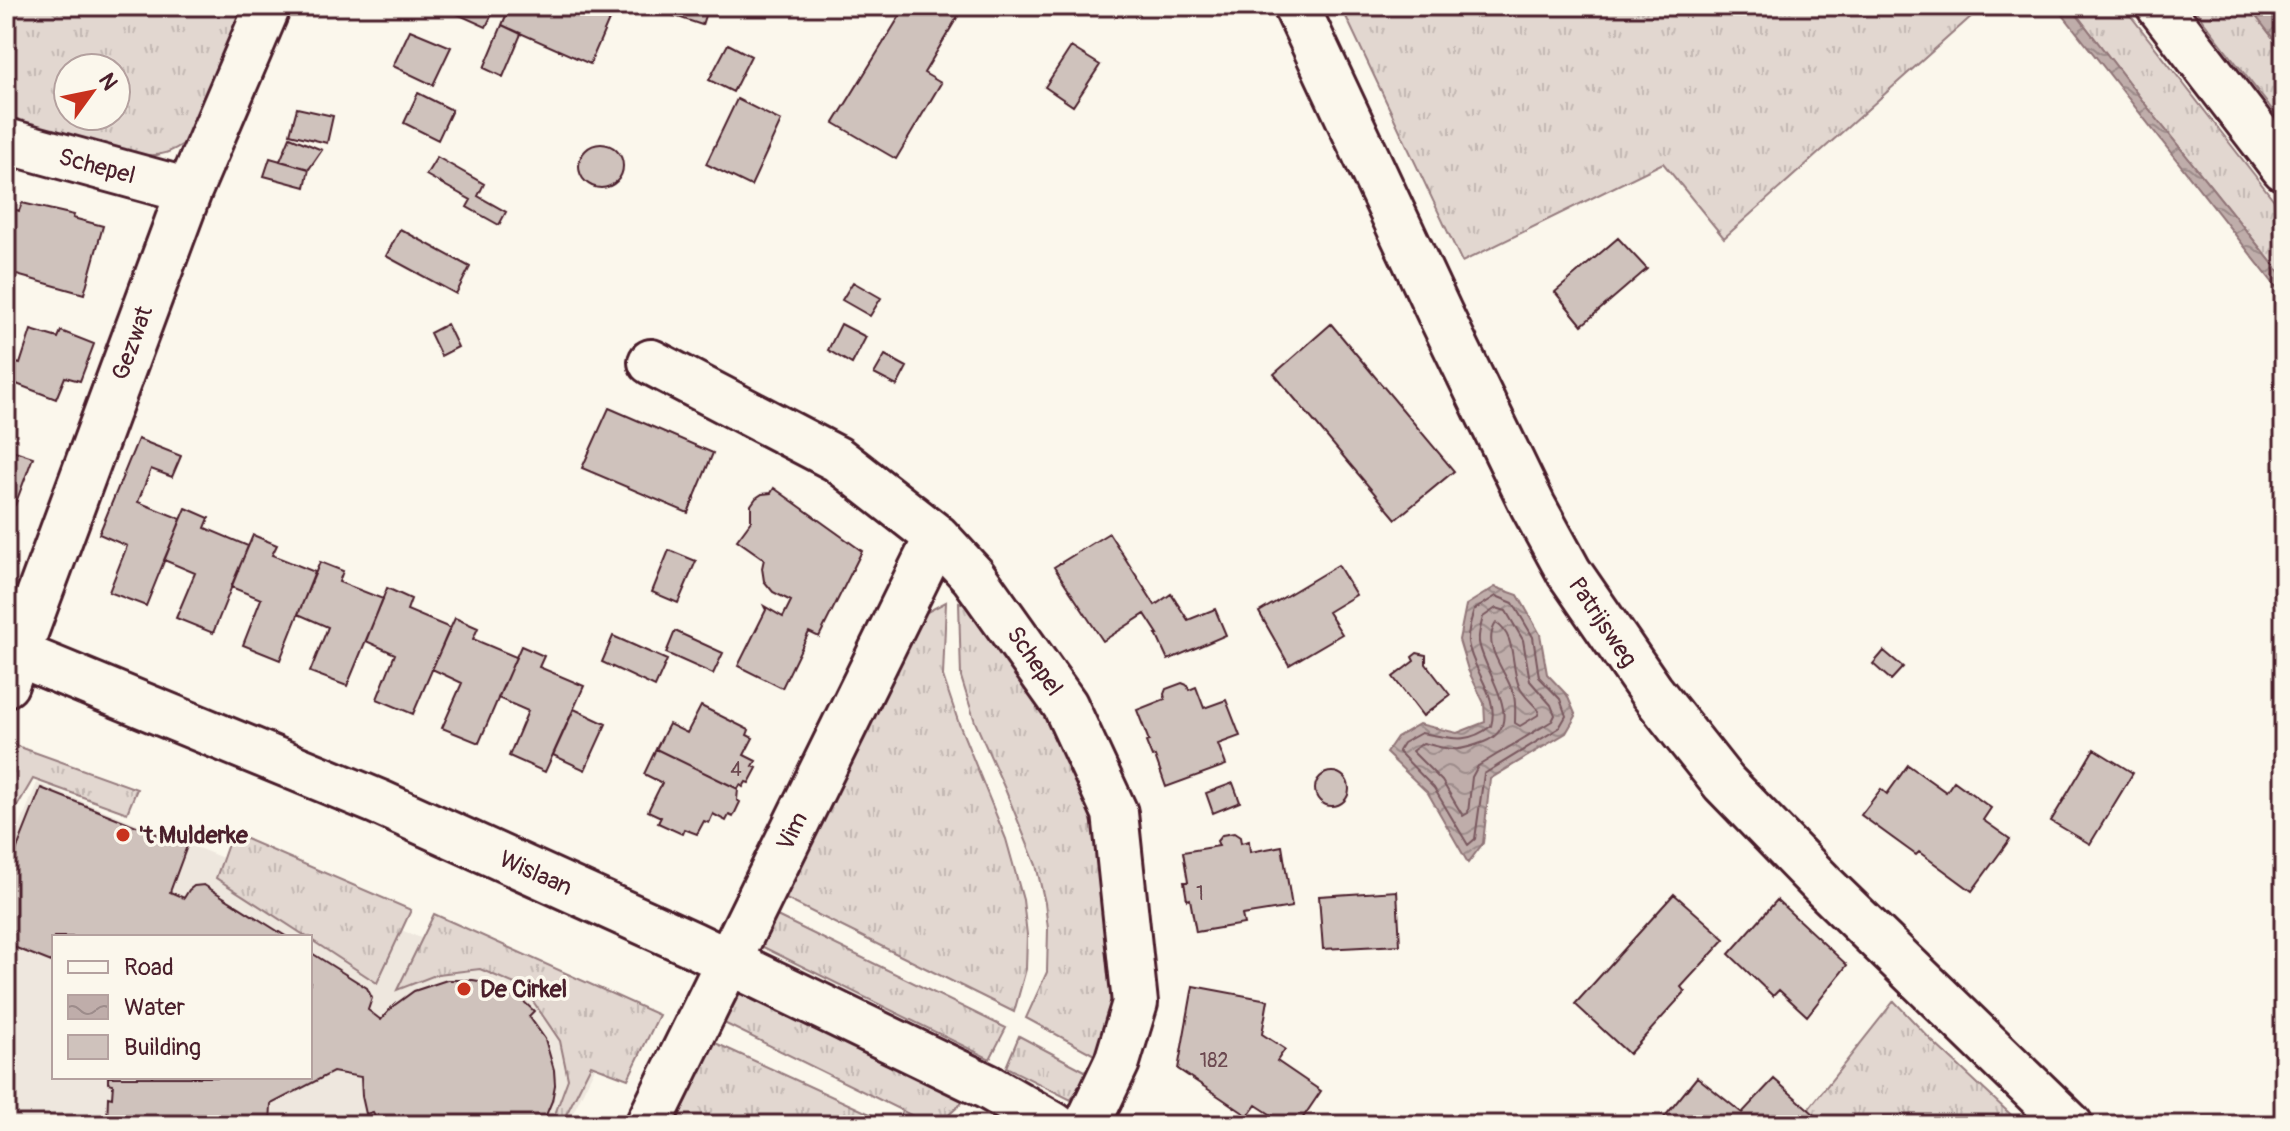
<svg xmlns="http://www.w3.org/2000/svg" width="2290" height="1131" viewBox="0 0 2290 1131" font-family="Pangolin,sans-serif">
  <defs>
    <pattern id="grass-tufts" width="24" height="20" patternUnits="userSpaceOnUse" patternTransform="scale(2)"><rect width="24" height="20" fill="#e2d7d0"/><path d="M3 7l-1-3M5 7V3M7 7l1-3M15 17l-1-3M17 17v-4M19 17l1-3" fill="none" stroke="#c3b8b3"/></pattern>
    <pattern id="water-waves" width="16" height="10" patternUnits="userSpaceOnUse" patternTransform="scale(2)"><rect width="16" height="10" fill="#bfadaa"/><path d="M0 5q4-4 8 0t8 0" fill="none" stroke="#9d8c8b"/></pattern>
  </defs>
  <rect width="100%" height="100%" fill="#fbf7ec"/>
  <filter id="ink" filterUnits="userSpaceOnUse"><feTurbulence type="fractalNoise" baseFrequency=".0125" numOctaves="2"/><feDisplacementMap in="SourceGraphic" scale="16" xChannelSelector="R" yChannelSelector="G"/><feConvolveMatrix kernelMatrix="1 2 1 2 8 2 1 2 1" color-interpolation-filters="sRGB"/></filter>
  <g filter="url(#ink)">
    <path fill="#eee7de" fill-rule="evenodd" d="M37 783 619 1018 567 1125H6V861ZM54 937H310V1077H54Z"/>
    <path fill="url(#grass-tufts)" stroke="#967b7e" stroke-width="2" fill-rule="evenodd" d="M6 6H252L189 140C172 152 161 157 141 155L6 117ZM68 68H116V116H68Z
      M1341 6H1983L1724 238 1663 163 1462 262Z
      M2070 6H2123L2284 213V278L2145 104Z
      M2192 6H2248L2284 52V125Z
      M946 602 943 676 959 724 1006 839 1023 900 1027 935 1026 969 1014 1012 782 897 914 627 925 613Z
      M959 602 984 612 1027 676 1081 787 1102 855 1115 962 1109 1011 1098 1057 1026 1018 1047 972 1048 929 1045 903 1036 865 1005 789 975 722 961 677Z
      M6 742 137 789 127 813 33 779 16 808 6 805Z
      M232 833 411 910 377 983 310 939V937H307L216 878Z
      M434 914 659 1015 628 1079 591 1065 561 1125H551L568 1079 560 1041 524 988 480 969 438 974 397 990Z
      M775 915 1006 1028 990 1059 761 946Z
      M740 993 964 1101 938 1125H931L724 1023Z
      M1894 1001 1932 1041 2022 1125H1796Z
      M1019 1036 1087 1072 1071 1100 1006 1067Z
      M711 1041 894 1125H669Z"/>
    <path fill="url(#water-waves)" stroke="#907477" stroke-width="2" d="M2056 6H2070L2145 104 2284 278V297Z
      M2248 6H2284V52Z
      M1495 587 1518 595 1540 634 1547 674 1567 695 1576 716 1566 733 1490 779 1483 843 1468 863 1428 793 1386 753 1397 737 1419 724 1457 733 1485 722 1484 703 1468 670 1459 640 1466 605Z"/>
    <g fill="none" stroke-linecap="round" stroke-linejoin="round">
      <path stroke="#79585e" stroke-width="2" d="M1496 596 1513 603 1533 637 1539 677 1560 699 1566 716 1559 728 1484 774 1475 839 1468 845 1434 788 1398 751 1403 743 1421 733C1449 737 1465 746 1491 726 1500 696 1472 671 1468 642 1467 632 1471 620 1474 610Z
        M1496 608 1506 611 1523 640 1530 681 1551 705 1555 715 1552 721 1478 766 1472 777 1468 813 1463 816 1442 781 1412 751 1423 743C1453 750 1454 753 1484 742 1529 725 1483 671 1479 642 1478 634 1481 625 1483 617Z
        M1496 623C1517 636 1510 665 1519 686 1523 696 1533 703 1539 711L1538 715 1520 726 1515 723C1515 714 1516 705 1514 696 1508 672 1480 647 1496 623Z"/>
    </g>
    <path fill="#cfc2bc" stroke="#4a1f2b" stroke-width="2" d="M458 6H496L486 27 455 13Z
      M510 6H615L590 64 502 25Z
      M645 6H708L702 25Z
      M906 6H964L924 73 941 83 896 159 834 123Z
      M502 25 521 34 503 77 484 68Z
      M410 30 451 47 433 85 393 66Z
      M728 44 751 56 733 92 709 80Z
      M1071 47 1100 65 1073 106 1045 87Z
      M418 93 452 110 438 140 404 123Z
      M737 99 781 121 751 186 706 164Z
      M297 108 333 116 327 143 290 134Z
      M290 137 322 150 309 169 280 161Z
      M579 166a22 22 0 1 1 44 0a22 22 0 1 1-44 0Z
      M437 157 484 184 478 196 506 212 499 225 467 207 471 200 426 175Z
      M270 158 309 169 305 187 264 176Z
      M22 203 74 215 73 218 103 226 84 294 6 272V257L12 234 7 233 14 209 19 211Z
      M400 229 470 267 456 294 386 256Z
      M1618 238 1647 269 1582 325 1555 292Z
      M853 282 881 298 870 316 842 300Z
      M447 324 458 347 441 356 430 333Z
      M841 324 866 337 852 364 828 350Z
      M1331 324 1454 471 1396 519 1274 374Z
      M31 330 58 338 61 331 94 344 80 381 65 377 56 399 6 380V360L20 364Z
      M885 355 907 367 897 386 874 374Z
      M609 408 713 453 688 513 582 468Z
      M138 439 181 456 172 477 151 469 138 502 181 519 146 606 109 592 127 546 99 534Z
      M6 448 33 457 15 505 12 504 15 497 6 494Z
      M774 488 862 551 819 637 809 632 782 688 738 666 766 610 764 606 783 617 791 601 773 592 764 581 762 568 764 559 737 540 751 521V505L756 498 762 494 771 493Z
      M186 508 209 518 205 528 248 546 213 633 176 618 195 573 164 560Z
      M1109 533 1155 605 1171 594 1188 620 1215 609 1226 635 1168 660 1156 634H1158L1145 614 1103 641 1054 567Z
      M253 535 277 545 272 555 315 572 280 660 243 645 261 599 231 587Z
      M669 550 696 561 678 603 652 592Z
      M320 562 343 571 339 582 383 599 347 686 310 672 328 627 298 614Z
      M1338 565 1356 595 1328 612 1342 634 1289 665 1259 612Z
      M387 588 411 599 407 610 450 628 413 714 377 699 395 654 366 641Z
      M455 618 478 628 473 639 516 657 479 743 442 728 462 683 432 669Z
      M675 631 723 653 713 674 666 653Z
      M613 636 667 660 655 687 602 662Z
      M521 646 544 656 539 667 584 686 545 772 509 756 528 711 498 698Z
      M1884 651 1903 667 1891 680 1873 664Z
      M1417 653 1426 655V664L1450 695 1423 716 1393 677 1414 661 1412 657Z
      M1182 683 1187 685 1189 690 1196 687 1204 708 1226 700 1240 736 1218 744 1226 765 1166 787 1155 756 1152 757 1146 742 1149 741 1137 710 1165 699 1164 694 1166 689Z
      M701 706 749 730 747 735 753 738 744 755 756 761 753 766 757 768 749 783 746 782 743 787 740 785 738 789 656 749 669 724 687 733Z
      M574 709 606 724 585 770 553 755Z
      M656 749 738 789 737 800 740 802 733 817 729 815 726 821 713 814 709 823 704 821 697 834 684 829 682 834 658 823 661 817 648 811 662 783 644 774Z
      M2094 749 2133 773 2090 844 2051 821Z
      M1908 765 1946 792 1954 781 1991 808 1983 820 2010 839 1972 891 1919 852 1916 855 1861 815 1881 789 1887 794Z
      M1315 789a17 17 0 1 1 34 0a17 17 0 1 1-34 0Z
      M1233 783 1240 802 1213 813 1206 793Z
      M41 788 187 846 170 892 184 898 189 890 194 886 204 885 287 937H54V963L6 944V876Z
      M1234 833 1240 837 1241 843 1249 841 1250 852 1282 846 1292 907 1242 915 1244 924 1196 932 1190 899 1187 900 1184 882H1188L1183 852 1219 846 1217 841 1222 835Z
      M1397 891 1400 945 1323 949 1319 896Z
      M1674 894 1725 939 1681 987 1685 992 1629 1054 1575 1004Z
      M1777 900 1847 965 1807 1016 1779 990 1773 996 1729 954Z
      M310 952 367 988 372 998 368 1010 381 1020 392 1007 414 991 447 980H473L490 983 521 999 534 1011 529 1016 545 1039 554 1070 555 1085 552 1101 542 1125H380L373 1112 366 1114 362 1096 361 1077 333 1072 271 1104 270 1125H107L108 1097 112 1098 113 1084 108 1083V1077H310Z
      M1193 986 1268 1000 1262 1034 1285 1049 1277 1061 1321 1091 1298 1125H1287L1256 1105 1248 1116 1178 1069Z
      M1697 1077 1742 1113 1774 1079 1814 1114 1804 1125H1658Z"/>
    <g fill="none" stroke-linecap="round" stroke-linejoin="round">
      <defs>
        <path id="minor" d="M1296 6 1440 314 1533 506 1569 572 1651 691 1724 783 1825 887 2070 1125
          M6 141 189 191
          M651 362 837 459 937 537 973 576 1065 705 1115 813 1135 1003 1117 1062 1087 1125
          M6 649 378 802 692 944 988 1087 1054 1125
          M6 684 189 191 268 6
          M648 1125 937 537"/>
        <path id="primary" d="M2159 6 2284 168"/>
      </defs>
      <use href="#minor" stroke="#4a1f2b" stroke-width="50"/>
      <use href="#primary" stroke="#4a1f2b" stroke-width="50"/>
      <use href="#minor" stroke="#fbf7ec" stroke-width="44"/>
      <use href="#primary" stroke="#fbf7ec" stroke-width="44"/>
    </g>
  </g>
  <g fill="#c8321e" stroke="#fbf7ec" stroke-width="3">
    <circle cx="123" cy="835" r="8"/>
    <circle cx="464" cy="989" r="8"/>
  </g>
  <g text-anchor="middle" stroke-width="7" stroke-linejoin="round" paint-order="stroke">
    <g font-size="20" fill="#6b484f">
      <text x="736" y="776">4</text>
      <text x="1200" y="900">1</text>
      <text x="1214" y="1067">182</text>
    </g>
    <g font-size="24" fill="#4a1f2b" stroke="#fbf7ec">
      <text transform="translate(97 166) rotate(15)" y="8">Schepel</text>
      <text transform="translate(132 343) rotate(-70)" y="8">Gezwat</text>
      <text transform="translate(1603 622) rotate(56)" y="8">Patrijsweg</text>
      <text transform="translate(1035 661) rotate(55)" y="8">Schepel</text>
      <text transform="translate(792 831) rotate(-64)" y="8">Vim</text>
      <text transform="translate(536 873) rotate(24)" y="8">Wislaan</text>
    </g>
    <g font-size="24" font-weight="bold" fill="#4a1f2b" stroke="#fbf7ec" text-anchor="start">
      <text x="139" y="843">'t Mulderke</text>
      <text x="480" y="997">De Cirkel</text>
    </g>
  </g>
  <rect width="2290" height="1131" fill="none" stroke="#fbf7ec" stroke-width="32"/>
  <rect x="16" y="16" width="2258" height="1099" fill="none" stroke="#4a1f2b" stroke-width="3" filter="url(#ink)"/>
  <rect x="52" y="935" width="260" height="144" fill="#fbf7ec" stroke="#b4a19f" stroke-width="2"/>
  <rect x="68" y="961" width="40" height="12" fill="#fbf7ec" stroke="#b4a19f" stroke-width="2"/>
  <text x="124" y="975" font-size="24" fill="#4a1f2b">Road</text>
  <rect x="68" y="995" width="40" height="24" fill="url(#water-waves)" stroke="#b4a19f" stroke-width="2"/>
  <text x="124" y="1015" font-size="24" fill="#4a1f2b">Water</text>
  <rect x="68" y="1035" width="40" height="24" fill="#cfc2bc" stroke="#b4a19f" stroke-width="2"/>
  <text x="124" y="1055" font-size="24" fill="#4a1f2b">Building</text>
  <g transform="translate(92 92) rotate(57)"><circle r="38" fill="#fbf7ec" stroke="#b4a19f" stroke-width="2"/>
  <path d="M0-6L14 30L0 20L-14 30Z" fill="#c8321e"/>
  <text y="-12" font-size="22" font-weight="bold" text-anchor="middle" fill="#4a1f2b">N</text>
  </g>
</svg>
